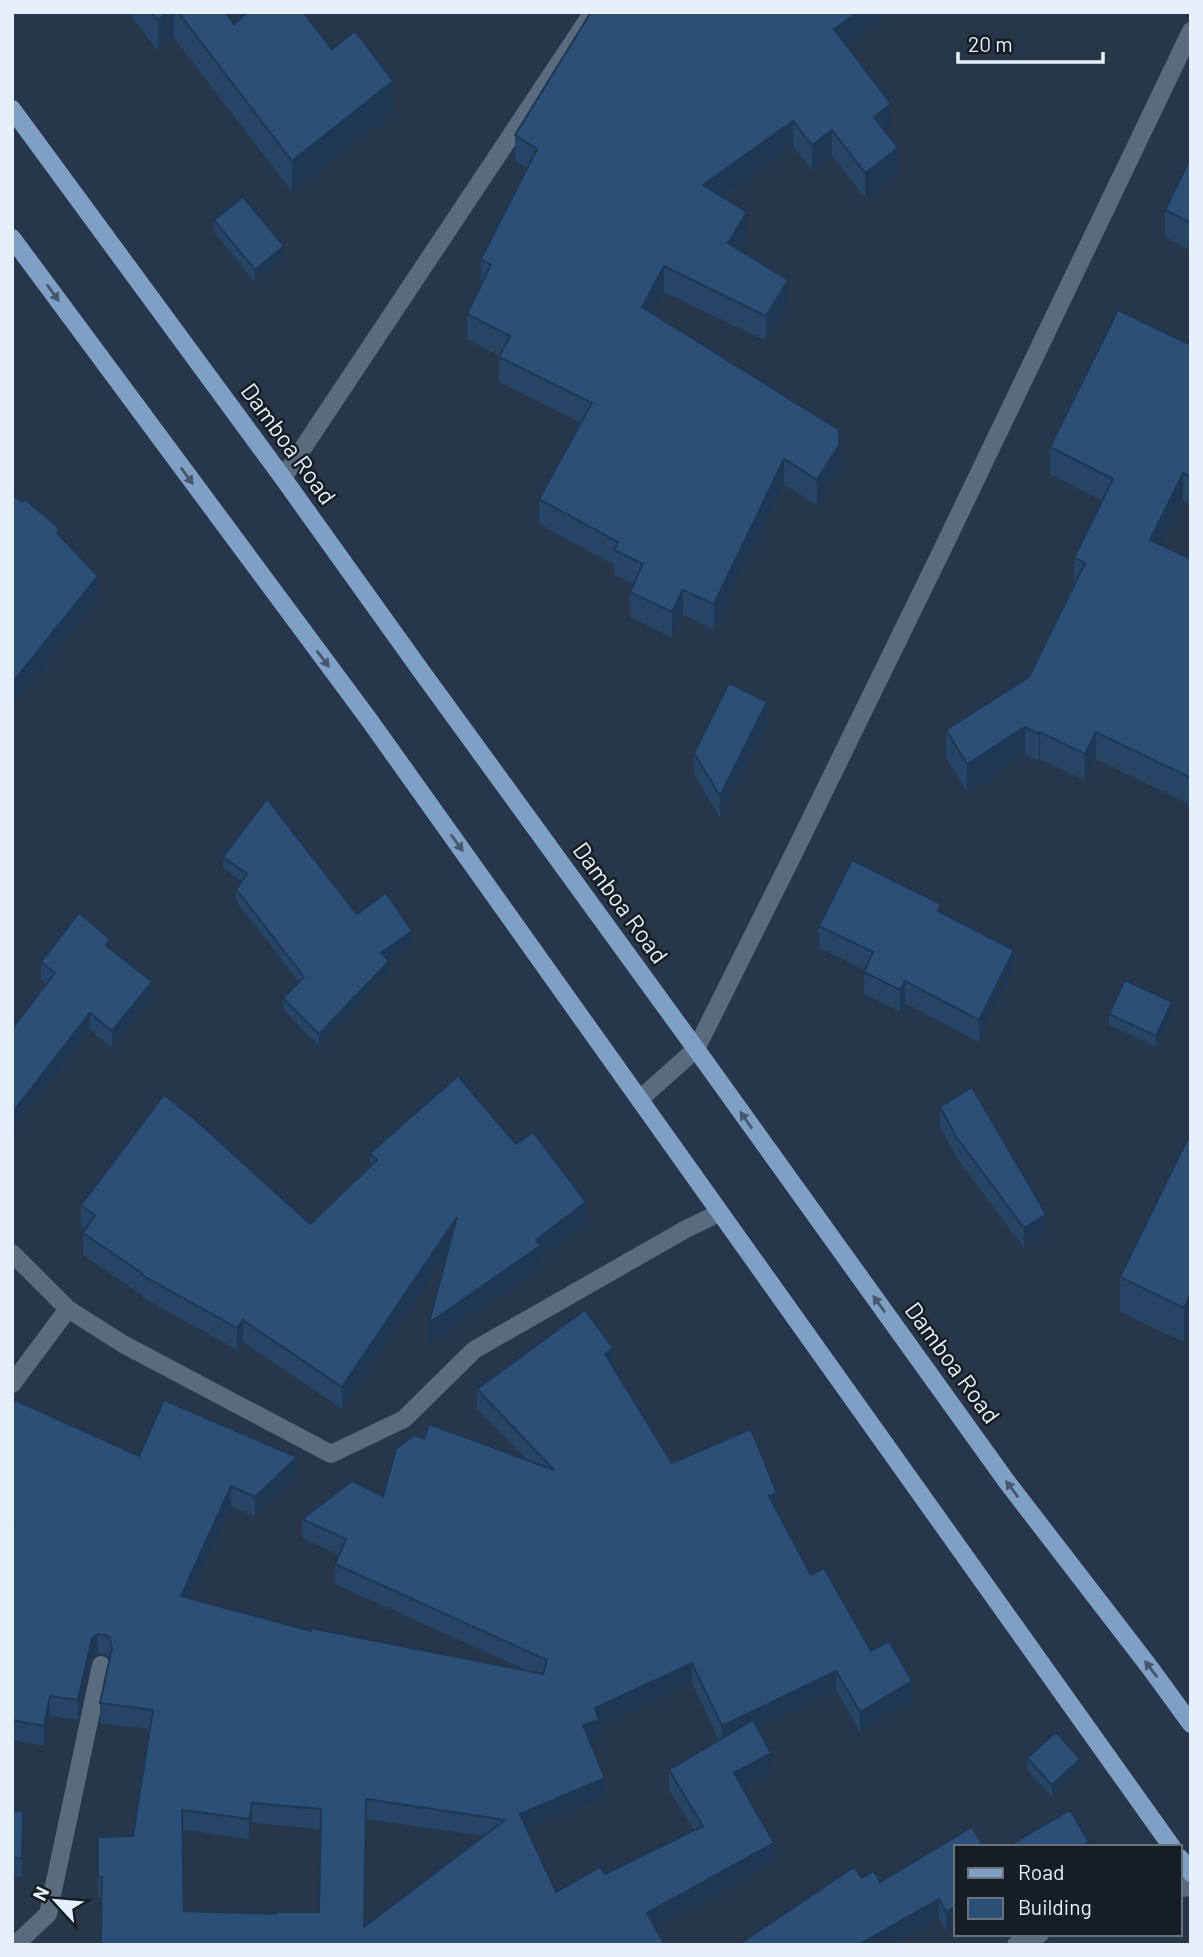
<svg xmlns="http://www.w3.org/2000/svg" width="1203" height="1957" viewBox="0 0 1203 1957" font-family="Barlow,sans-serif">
  <rect width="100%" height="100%" fill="#273648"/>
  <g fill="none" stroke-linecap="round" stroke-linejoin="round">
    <path stroke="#5b6b7e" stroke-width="18" d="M283 478 593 12
      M640 1099 696 1049 793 855 944 546 1191 31
      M12 1253 68 1309 123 1344 331 1454 404 1419 474 1350 686 1229 719 1213
      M12 1384 68 1309
      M1180 1888 1191 1887
      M15 1945 48 1914 101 1665
      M1016 1945 1040 1934"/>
    <path stroke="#7f9fc5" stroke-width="18" d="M12 109 283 478 419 668 696 1049 1007 1482 1151 1669 1191 1724
      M12 238 370 721 1172 1847
      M1180 1858 1191 1873"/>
  </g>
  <path fill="#264466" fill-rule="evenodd" d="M128 12H225L234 24 393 112 292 192 174 38 158 51Z
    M591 12H893L846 46 891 129 886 133 898 173 865 198 832 155 812 171 793 146 722 197 747 237 739 250 788 305 766 341 664 292 652 313 839 470 817 505 784 485 714 630 683 615 672 638 630 617V592L633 584 614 575V565L539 524V499L581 423 499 382 500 356 467 339V314L481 285V259L527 168 515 160V135Z
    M1191 157V251L1165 237V210Z
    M214 220 284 258 255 282 214 232Z
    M1191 345V504L1183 500 1161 545 1191 559V805L1096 759 1085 781 1040 759 1039 761 1025 754 967 792 946 758V730L1029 677 1074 585V558L1102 501 1050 474V447Z
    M767 724 720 818 694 774V753Z
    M223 857 357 914 412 943 388 960 389 972 319 1046 283 1009V998L299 982 236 901V889L242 882 223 868Z
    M941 912 1014 972 979 1042 905 1003 900 1012 864 994V972L865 970 819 948V926Z
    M110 948 152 999 112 1048 90 1030 12 1131V1029L47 984 41 979V962Z
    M1172 1013 1156 1047 1109 1025V1014Z
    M940 1107 1046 1233 1024 1248 957 1158 940 1127Z
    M1191 1132V1328L1184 1342 1120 1312V1277Z
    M516 1144 586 1224 540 1259V1268L429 1345 447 1253 342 1409 243 1342 237 1350 142 1297V1295L83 1255V1233L85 1229 81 1227V1205L310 1224 370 1167V1153Z
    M613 1367 672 1463 777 1511 811 1575 871 1651 912 1700 860 1732 836 1690 757 1728 771 1772 742 1788 774 1862 656 1928 101 1945V1897H98V1837L133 1836 150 1729 100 1723V1703L110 1659 109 1657 104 1654H98L92 1658 78 1720 50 1716 44 1746 12 1740V1405L139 1456 297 1477 255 1517 231 1506 189 1598 311 1631 528 1671 335 1584V1564L339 1555 302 1538V1519L383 1496 424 1439 526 1459 477 1409V1389ZM692 1683 719 1740 669 1770V1790L694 1830 605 1874 556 1892 527 1830 605 1797 590 1742 599 1739V1726ZM366 1819 484 1836 364 1927ZM252 1823 320 1829 319 1912 276 1914 184 1911 183 1830 249 1839Z
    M1027 1758 1080 1770 1052 1797 1027 1769Z
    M12 1811H23L22 1877H12Z
    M956 1847V1925L946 1931 939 1918 893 1945H738L862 1878 880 1882Z"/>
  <path fill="#1f3753" d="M168 12H174V38L158 51V20Z
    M858 12H893L834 55V29Z
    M393 81V112L292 192V161Z
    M891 104V129L874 142V117Z
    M793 121V146L703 210V185Z
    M832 130V155L812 171V145Z
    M898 148V173L865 198V173Z
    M747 212V237L728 268V243Z
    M284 246V258L255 282V270Z
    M664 266V292L642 332V307Z
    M788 280V305L766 341V316Z
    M839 445V470L817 505V480Z
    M784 459V485L714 630V604Z
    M1183 473V500L1150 567V540Z
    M98 576V600L12 706V683Z
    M683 590V615L672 638V612Z
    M767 702V724L720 818V796Z
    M1025 727V754L967 792V764Z
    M1040 732V759L1039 761V734Z
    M1096 732V759L1085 781V754Z
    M412 931V943L381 965V953Z
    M1014 950V972L979 1042V1020Z
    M389 961V972L319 1046V1034Z
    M905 981V1003L900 1012V990Z
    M152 982V999L112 1048V1031Z
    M1172 1002V1013L1156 1047V1036Z
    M90 1013V1030L12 1131V1113Z
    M586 1202V1224L540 1259V1268L429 1345V1323Z
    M1046 1214V1233L1024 1248V1228Z
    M457 1217V1239L342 1409V1387Z
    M1191 1293V1328L1184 1342V1308Z
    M243 1320V1342L237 1350V1328Z
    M613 1348V1368L605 1354Z
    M297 1457V1477L255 1517V1497Z
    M231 1486V1506L181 1616V1596Z
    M777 1493V1513L769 1496Z
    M98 1634V1654L92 1658 78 1720V1700L92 1638Z
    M692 1663V1683L599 1726V1739L583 1745V1725L595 1708Z
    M836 1671V1690L722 1745V1726Z
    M912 1681V1700L860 1732V1712Z
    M50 1696V1716L44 1746V1726Z
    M771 1753V1772L734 1793V1773Z
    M1080 1759V1770L1052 1797V1785Z
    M605 1778V1797L520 1833V1814Z
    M252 1803V1823L249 1839V1819Z
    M1089 1842V1847H1080Z
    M774 1843V1862L647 1933V1913Z
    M939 1899V1918L893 1945H858Z
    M956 1906V1925L946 1931V1912Z"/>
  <path fill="#2c4f77" stroke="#1f3753" stroke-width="2" fill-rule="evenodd" d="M151 12H168L158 20Z
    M178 12H225L234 24 248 12H303L332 49 355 31 393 81 292 161Z
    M591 12H858L834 29 891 104 874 117 898 148 865 173 832 130 812 145 793 121 703 185 747 212 728 243 788 280 766 316 664 266 642 307 839 430V445L817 480 784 459 714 604 683 590 672 612 630 592 643 564 614 550 618 542 539 499 592 403 499 357 510 336 467 314 491 265 481 259 537 149 515 135Z
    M1191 157V223L1165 210Z
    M243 197 284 246 255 270 214 220Z
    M1118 310 1191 345V477L1183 473 1150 540 1191 559V778L1096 732 1085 754 1040 732 1039 734 1025 727 967 764 946 730 1029 677 1085 563 1074 558 1113 479 1050 447Z
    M12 494 22 502 25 499 60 529 57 533 98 576 12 683Z
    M729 683 767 702 720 796 694 753Z
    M267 799 357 914 386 893 412 931 381 953 389 961 319 1034 283 998 304 977 236 889 247 874 223 857Z
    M852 860 941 904 938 911 1014 950 979 1020 905 981 900 990 864 972 873 952 819 926Z
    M79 913 110 939 106 945 152 982 112 1031 90 1013 12 1113V1029L55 973 41 962Z
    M1125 980 1172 1002 1156 1036 1109 1014Z
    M458 1076 516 1144 533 1132 586 1202 536 1240 540 1246 429 1323 457 1217 342 1387 243 1320 237 1328 142 1275 143 1274 83 1233 95 1215 81 1205 164 1095 198 1122 310 1224 377 1160 370 1153Z
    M972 1087 1046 1214 1024 1228 957 1138 940 1107Z
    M1191 1132V1293L1184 1308 1120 1277Z
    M585 1310 613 1348 605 1354 672 1463 751 1429 777 1493 769 1496 811 1575 824 1568 871 1651 889 1641 912 1681 860 1712 836 1671 722 1726 692 1663 595 1708 599 1720 583 1725 605 1778 520 1814 556 1892 600 1867 605 1874 703 1826 669 1770 753 1720 771 1753 734 1773 774 1843 647 1913 665 1945H101L102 1877H98V1837L133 1836 153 1710 100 1703 112 1648 109 1637 104 1635 98 1634 92 1638 78 1700 50 1696 44 1726 12 1720V1528L14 1523 12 1522V1405L15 1400 139 1456 164 1400 297 1457 255 1497 231 1486 181 1596 311 1631V1628L543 1674 547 1660 335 1564 346 1539 302 1519 352 1481 383 1496 396 1449 414 1435 424 1439 429 1424 554 1470 477 1389ZM366 1799 505 1820 364 1927ZM252 1803 321 1809 319 1912H276V1914L184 1911 182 1810 249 1819Z
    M1056 1732 1080 1759 1052 1785 1027 1758Z
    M1070 1810 1089 1842 1080 1847H1007Z
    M12 1811H23L22 1858H12Z
    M972 1827 984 1847H956V1906L946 1912 939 1899 858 1945H738L854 1867 862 1878 874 1871 880 1882Z"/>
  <defs><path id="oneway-solid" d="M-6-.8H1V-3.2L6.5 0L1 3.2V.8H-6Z" transform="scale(1.75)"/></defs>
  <g fill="#45586d">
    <use href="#oneway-solid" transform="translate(53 293) rotate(54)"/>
    <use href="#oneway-solid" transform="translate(187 476) rotate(54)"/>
    <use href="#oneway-solid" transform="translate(323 659) rotate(53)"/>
    <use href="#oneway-solid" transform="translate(457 843) rotate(54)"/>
    <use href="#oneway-solid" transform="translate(746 1120) rotate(-125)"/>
    <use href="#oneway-solid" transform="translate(879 1304) rotate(-126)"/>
    <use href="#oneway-solid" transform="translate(1012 1489) rotate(-127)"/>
    <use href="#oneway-solid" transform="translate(1151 1669) rotate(-127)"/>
  </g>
  <g text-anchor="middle" stroke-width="5" stroke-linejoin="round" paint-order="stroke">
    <g font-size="24" fill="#e6f0fb" stroke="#161d25">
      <text transform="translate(288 444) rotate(54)" y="8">Damboa Road</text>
      <text transform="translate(620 903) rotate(54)" y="8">Damboa Road</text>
      <text transform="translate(952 1363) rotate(54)" y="8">Damboa Road</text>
    </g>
  </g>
  <rect width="1203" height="1957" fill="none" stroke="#e6f0fb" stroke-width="28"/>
  <rect x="954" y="1845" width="228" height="91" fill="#161d25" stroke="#69717b" stroke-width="2"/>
  <rect x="968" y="1868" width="35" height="10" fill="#7f9fc5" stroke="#69717b" stroke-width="2"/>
  <text x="1018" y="1880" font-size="21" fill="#e6f0fb">Road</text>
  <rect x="968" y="1898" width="35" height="21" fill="#2c4f77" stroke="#69717b" stroke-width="2"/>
  <text x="1018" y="1915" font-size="21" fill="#e6f0fb">Building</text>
  <g transform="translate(56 1901) rotate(296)" stroke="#161d25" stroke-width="5" paint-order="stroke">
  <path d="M0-5L12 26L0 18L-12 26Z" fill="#e6f0fb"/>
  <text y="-10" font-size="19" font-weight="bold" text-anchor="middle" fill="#e6f0fb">N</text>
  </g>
  <path d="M958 52v10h145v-10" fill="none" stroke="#e6f0fb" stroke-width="3.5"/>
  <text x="968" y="52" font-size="21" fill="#e6f0fb" stroke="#161d25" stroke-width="5" paint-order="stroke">20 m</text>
</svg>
